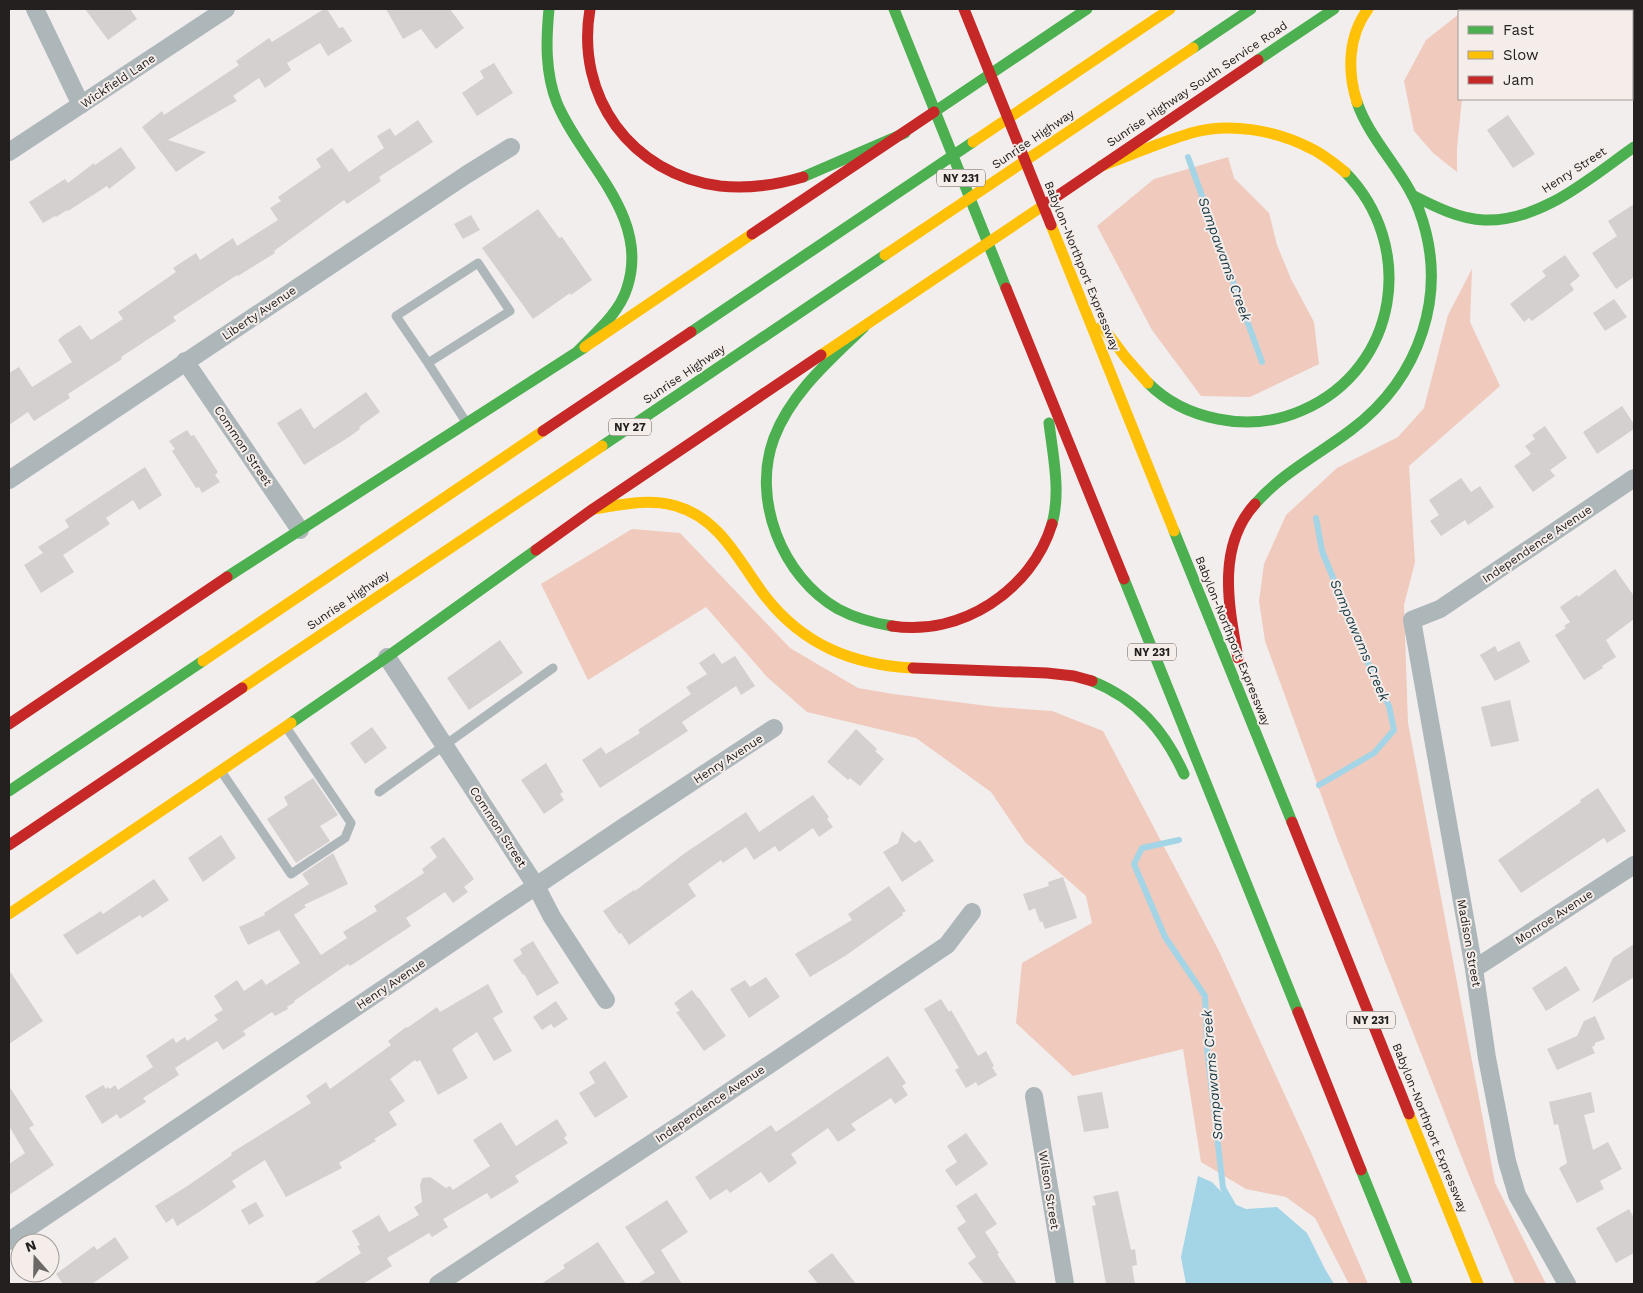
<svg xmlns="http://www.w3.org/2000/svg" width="1643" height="1293" viewBox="0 0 1643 1293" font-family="'Work Sans',sans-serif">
  <rect width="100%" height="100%" fill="#f2eeed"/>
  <path fill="#efcabd" d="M1466 9H1548L1544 11H1463Z
    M1459 14V99H1462L1457 148V172L1433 153 1414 131 1404 81 1426 40Z
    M1228 157 1234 178 1269 213 1277 245 1291 279 1314 322 1319 364 1250 397 1201 396 1152 330 1097 226 1154 179Z
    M1472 269 1470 322 1500 386 1409 466 1415 562 1404 605 1408 723 1495 1183 1546 1284H1515L1468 1173 1338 841 1265 641 1259 601 1264 564 1286 515 1337 468 1398 437 1424 408 1448 315Z
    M632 529 680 533 790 648 858 688 893 694 996 707 1052 711 1103 731 1219 951 1310 1150 1368 1284H1349L1315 1218 1286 1197 1246 1189 1201 1162 1183 1049 1073 1076 1016 1023 1022 963 1092 923 1086 896 1025 842 991 792 916 738 807 712 767 677 706 607 588 680 541 584Z"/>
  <path fill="#a3d5e7" d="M1198 1176 1212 1182 1232 1203 1246 1209 1277 1207 1307 1233 1325 1269 1334 1284H1186L1181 1257Z"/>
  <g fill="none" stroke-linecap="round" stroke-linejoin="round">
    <path stroke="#a3d5e7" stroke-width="6" d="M1188 157 1262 362
      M1316 518 1322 551 1368 663 1389 706 1394 730 1374 753 1319 785
      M1179 840 1142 848 1134 864 1165 937 1205 996 1207 1048 1223 1188 1235 1209"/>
  </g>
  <path fill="#d4d0cf" d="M85 9H130L137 19 108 40Z
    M324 9H327L339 28 343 27 352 41 328 56 320 43 287 63 291 70 265 88 259 78 233 96 237 101 168 140 206 152 176 172 142 127 162 111 164 115 239 65 236 61 269 38 272 42Z
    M386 9H450L464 28 436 49 421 29 403 39Z
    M494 63 513 93 477 116 462 93 484 78 480 71Z
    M1508 115 1535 154 1513 168 1487 130Z
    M418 120 433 142 379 177 381 181 347 204 344 200 274 251 275 253 238 276 237 275 173 317 176 321 121 357 122 359 68 394 70 398 34 421 28 412 9 425V373L19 367 32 387 72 362 58 340 64 335 80 325 91 340 123 319 118 312 176 272 173 268 196 253 200 260 233 238 237 246 278 220 270 208 281 201 278 197 321 167 316 159 332 148 349 172 384 148 377 136 390 128 395 136Z
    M121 147 136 168 109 189 107 186 68 211 67 210 56 217 55 216 43 223 29 202 65 179 68 183 94 163 95 165Z
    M1634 204V277L1616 289 1592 253 1617 236 1608 221Z
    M538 209 559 238 562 237 592 280 571 295 570 293 533 319 482 248Z
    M471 215 480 230 463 239 454 224Z
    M1565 255 1580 276 1570 284 1574 290 1532 321 1529 318 1524 322 1510 304 1546 276 1542 271Z
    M1614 299 1627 317 1605 331 1593 313Z
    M366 392 380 412 359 427 360 429 349 437 304 465 277 423 301 408 314 429Z
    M1622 406 1634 424V429L1597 454 1583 432Z
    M1545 426 1567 458 1550 470 1555 476 1533 492 1514 466 1531 454 1525 446 1535 439 1532 435Z
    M187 430 191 436 194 435 218 472 215 475 220 482 202 493 199 487 196 488 172 451 175 449 169 441Z
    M145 467 162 495 139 510 133 500 106 518 110 524 63 555 74 572 41 593 24 565 43 553 38 547 69 527 65 520Z
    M1461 478 1471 492 1480 486 1494 507 1468 525 1465 520 1441 536 1430 521 1439 515 1429 500Z
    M1615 569 1634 596V619L1606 640 1616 657 1602 666 1603 668 1584 680 1555 635 1566 628 1564 626 1570 622 1560 607 1577 595 1578 597Z
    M500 640 523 673 469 710 447 678Z
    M1519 641 1530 662 1495 681 1480 655 1495 646 1498 652Z
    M714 653 722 664 735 656 755 686 741 695 736 686 682 722 688 731 600 788 582 760 601 747 606 754 640 733 638 730 691 694 686 687 707 674 699 663Z
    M1510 700 1519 741 1491 747 1481 707Z
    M372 727 387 748 365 764 350 743Z
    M856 729 877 749 875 751 884 759 860 786 850 778 848 780 827 762Z
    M546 763 563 792 560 794 564 800 544 814 521 780Z
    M313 778 338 815 320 826 330 841 296 863 267 819 288 805 284 797Z
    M1598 788 1626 831 1607 843 1604 838 1521 893 1498 860 1581 802 1580 800Z
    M813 795 829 817 827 819 833 827 819 837 813 828 779 852 775 846 754 860 746 847 723 863 721 860 688 884 696 896 629 945 621 933 619 934 603 911 634 890 635 891 685 853 746 812 759 832Z
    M902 831 915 843 920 840 934 861 902 882 883 852 898 843Z
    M221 835 236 858 203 882 188 858Z
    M444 837 474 879 464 887 468 892 453 903 445 892 406 918 411 926 350 966 348 964 294 1001 295 1002 287 1007 288 1009 275 1016 272 1012 243 1031 246 1035 223 1050 217 1041 175 1068 179 1075 143 1098 146 1102 120 1119 117 1114 102 1124 85 1096 103 1085 106 1089 108 1087 110 1089 115 1085 118 1090 153 1067 146 1056 173 1038 176 1043 185 1037 187 1041 218 1020 214 1015 223 1010 214 996 237 980 244 991 262 979 266 985 300 963 279 930 248 945 239 927 265 915 264 913 309 884 302 874 333 853 348 884 304 905 306 907 294 915 321 955 347 938 343 932 377 911 374 906 424 873 422 869 437 857 430 847Z
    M1063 877 1077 918 1045 929 1042 921 1040 922 1035 908 1029 911 1023 894 1049 886 1048 882Z
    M154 879 169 900 142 918 140 915 77 955 63 935 101 911 103 914Z
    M889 886 906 911 902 913 903 915 845 956 810 977 795 954 852 920 848 914Z
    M533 941 559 983 537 996 524 974 523 975 513 960 522 954 520 949Z
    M1634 944V977L1592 1003 1613 958Z
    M1566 966 1580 990 1546 1011 1532 988Z
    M9 970 43 1021 9 1044Z
    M766 977 780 997 749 1018 730 989 745 980 750 987Z
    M488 984 503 1012 493 1018 512 1051 494 1061 477 1032 452 1049 468 1078 438 1095 420 1060 417 1062 415 1060 390 1079 405 1101 389 1112 397 1125 374 1139 376 1141 339 1163 342 1168 286 1197 265 1160 232 1181 236 1187 199 1212 177 1226 173 1218 166 1223 155 1206 189 1185 232 1155 231 1153 311 1103 306 1096 326 1082 330 1089 391 1045 388 1041 406 1027 407 1028 437 1007 440 1012Z
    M692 990 698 998H699L726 1036 704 1051 676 1012 680 1011 674 1003Z
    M941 999 949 1012 951 1010 978 1056 986 1051 994 1066 992 1067 997 1075 978 1086 976 1082 966 1088 955 1070 959 1068 924 1009Z
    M556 1001 568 1019 554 1028 551 1024 542 1030 533 1017Z
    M1595 1016 1605 1039 1595 1043V1045L1592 1047 1595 1053 1557 1070 1547 1049 1577 1036 1584 1021Z
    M888 1056 906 1083 902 1086 908 1095 895 1104 891 1098 851 1124 856 1130 838 1142 828 1128 791 1154 797 1163 769 1183 761 1172 730 1193 727 1189 710 1200 695 1177 771 1125 776 1132Z
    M605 1061 628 1097 595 1118 579 1093 595 1083 589 1072Z
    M9 1086 34 1125 29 1128 54 1165 9 1195V1164L25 1153 9 1126Z
    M1102 1092 1109 1128 1084 1132 1077 1096Z
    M1591 1092 1595 1112 1584 1115 1593 1150 1608 1142 1622 1169 1600 1181 1604 1189 1577 1203 1559 1168 1567 1163 1558 1124 1554 1125 1549 1102Z
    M557 1119 567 1135 564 1138 568 1143 515 1176 519 1182 491 1199 487 1193 443 1219 448 1227 432 1237 429 1233 387 1258 392 1266 363 1284H313L361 1253 357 1246 360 1245 352 1231 379 1215 389 1232 419 1215 414 1207 422 1202 420 1185 422 1178 430 1177 446 1188 450 1186 453 1190 490 1166 473 1140 501 1122 516 1146Z
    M966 1133 988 1164 956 1186 945 1170 957 1162 947 1146Z
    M1118 1191 1131 1250 1135 1249 1137 1265 1132 1266 1135 1284H1106L1092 1206 1096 1205 1093 1196Z
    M976 1193 997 1224 985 1232 999 1253 997 1254 1017 1284H984L968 1263 976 1257 957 1228 966 1222 956 1206Z
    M667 1200 688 1232 661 1250 682 1284H637L655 1273 625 1227Z
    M256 1202 264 1216 249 1225 241 1210Z
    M1629 1209 1634 1218V1253L1616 1263 1596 1228Z
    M115 1237 129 1258 92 1284H63L56 1274 94 1246 97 1250Z
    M598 1242 626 1284H541L565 1268 563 1265Z
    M832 1253 856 1284H818L808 1271Z"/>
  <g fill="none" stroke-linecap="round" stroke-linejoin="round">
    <path stroke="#adb6b9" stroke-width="9" d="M428 363 396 316 478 263 510 311 428 363 466 422
      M221 771 291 874 345 838 351 823 286 727
      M379 792 553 668"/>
    <path stroke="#adb6b9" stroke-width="18" d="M35 9 81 105
      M9 152 226 9
      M185 361 300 530
      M9 480 466 175 511 147
      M387 657 536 886 552 917 606 1000
      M1474 969 1634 865
      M1034 1096 1065 1284
      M9 1241 622 828 774 728
      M438 1284 690 1118 947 945 972 912
      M1567 1284 1517 1195 1507 1161 1487 1058 1474 969 1412 620 1440 609 1634 478"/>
    <path stroke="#4caf50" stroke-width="11" d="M549 9C546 40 545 73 557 103 582 163 651 216 627 288 619 314 594 334 576 353
      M894 9 1006 288
      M1193 48 1251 9
      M1258 60 1334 9
      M934 112 1087 9
      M803 177 905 133
      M1412 195C1434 206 1459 219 1484 220 1541 222 1590 178 1634 147
      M864 327C830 360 791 393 774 438 751 499 782 577 838 609 855 618 873 623 892 626
      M691 332 973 142
      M1148 383C1167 402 1192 414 1218 419 1247 425 1276 422 1303 410 1399 368 1417 245 1345 172
      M1049 423C1053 456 1061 492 1052 524
      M602 446 885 255
      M1255 504C1282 473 1318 455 1351 430 1420 378 1450 293 1419 210 1404 171 1369 139 1357 102
      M1174 531 1292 822
      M227 577 585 347
      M1124 579 1298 1012
      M1092 681C1138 700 1164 730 1184 774
      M291 723 387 657 536 550
      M9 791 203 661
      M1361 1170 1407 1284"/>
    <path stroke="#ffc107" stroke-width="11" d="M1357 102C1347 71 1348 36 1368 9
      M973 142 1170 9
      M1101 166C1131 155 1161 142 1191 133 1229 122 1275 130 1310 148 1323 154 1334 163 1345 172
      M1051 225 1174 531
      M885 255 1193 48
      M1102 326 1126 358 1148 383
      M585 347 752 234
      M821 355 1047 203
      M593 509C620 505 649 498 676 506 721 519 739 562 765 596 803 645 853 665 913 668
      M203 661 543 431
      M242 688 602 446
      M9 914 291 723
      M1409 1114 1478 1284"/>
    <path stroke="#c62828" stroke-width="11" d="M590 9C575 97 631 174 720 186 748 189 776 185 803 177
      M964 9 1051 225
      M1047 203 1258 60
      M752 234 934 112
      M1006 288 1124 579
      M543 431 691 332
      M536 550 593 509 821 355
      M892 626C961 637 1032 590 1052 524
      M1238 658C1229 607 1216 547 1255 504
      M913 668 1047 673 1074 676 1092 681
      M9 724 227 577
      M1292 822 1409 1114
      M9 845 242 688
      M1298 1012 1361 1170"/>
  </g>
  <g text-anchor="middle" stroke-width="4" stroke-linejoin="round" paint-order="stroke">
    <g fill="#f5edea" stroke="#625e5c" stroke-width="1">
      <rect x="937" y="169.5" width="48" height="17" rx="4"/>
      <rect x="609" y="418.5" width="42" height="17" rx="4"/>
      <rect x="1128" y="643.5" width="48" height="17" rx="4"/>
      <rect x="1347" y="1011.5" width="48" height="17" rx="4"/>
    </g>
    <g font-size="11" font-weight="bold" fill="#23201f">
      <text x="961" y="182">NY 231</text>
      <text x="630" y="431">NY 27</text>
      <text x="1152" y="656">NY 231</text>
      <text x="1371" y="1024">NY 231</text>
    </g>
    <g font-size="12" fill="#23201f" stroke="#f5edea">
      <text transform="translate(118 81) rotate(-34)" y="4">Wickfield Lane</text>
      <text transform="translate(1197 84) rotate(-34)" y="4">Sunrise Highway South Service Road</text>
      <text transform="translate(1033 139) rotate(-34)" y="4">Sunrise Highway</text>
      <text transform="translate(1574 170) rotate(-33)" y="4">Henry Street</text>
      <text transform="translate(1082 266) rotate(68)" y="4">Babylon-Northport Expressway</text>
      <text transform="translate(259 313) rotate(-34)" y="4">Liberty Avenue</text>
      <text transform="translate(684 374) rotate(-34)" y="4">Sunrise Highway</text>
      <text transform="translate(243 446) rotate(56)" y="4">Common Street</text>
      <text transform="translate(1537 544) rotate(-34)" y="4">Independence Avenue</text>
      <text transform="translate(348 600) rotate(-34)" y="4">Sunrise Highway</text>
      <text transform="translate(1233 641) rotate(68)" y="4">Babylon-Northport Expressway</text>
      <text transform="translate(728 759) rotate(-33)" y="4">Henry Avenue</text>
      <text transform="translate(498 827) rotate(57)" y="4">Common Street</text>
      <text transform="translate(1554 917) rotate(-33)" y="4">Monroe Avenue</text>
      <text transform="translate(1469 943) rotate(80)" y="4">Madison Street</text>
      <text transform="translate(391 984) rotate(-34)" y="4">Henry Avenue</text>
      <text transform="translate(710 1104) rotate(-34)" y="4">Independence Avenue</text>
      <text transform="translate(1430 1128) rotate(68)" y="4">Babylon-Northport Expressway</text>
      <text transform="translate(1049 1190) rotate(81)" y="4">Wilson Street</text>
    </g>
    <g font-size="14" font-style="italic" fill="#133642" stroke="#f5edea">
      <text transform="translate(1225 259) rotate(70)" y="5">Sampawams Creek</text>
      <text transform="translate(1360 640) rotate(67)" y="5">Sampawams Creek</text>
      <text transform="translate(1212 1075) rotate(-95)" y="5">Sampawams Creek</text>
    </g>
  </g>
  <rect width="1643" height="1293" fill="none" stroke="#23201f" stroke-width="20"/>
  <rect x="1458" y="10" width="175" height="90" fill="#f5edea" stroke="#a19b99"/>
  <rect x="1468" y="26" width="25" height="8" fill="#4caf50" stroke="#a19b99"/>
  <text x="1503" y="35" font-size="15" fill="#23201f">Fast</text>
  <rect x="1468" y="51" width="25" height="8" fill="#ffc107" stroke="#a19b99"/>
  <text x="1503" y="60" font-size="15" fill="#23201f">Slow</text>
  <rect x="1468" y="76" width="25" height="8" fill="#c62828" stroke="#a19b99"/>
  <text x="1503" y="85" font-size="15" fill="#23201f">Jam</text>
  <g transform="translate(35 1258) rotate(340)"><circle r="24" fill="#f5edea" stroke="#a19b99"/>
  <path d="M0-4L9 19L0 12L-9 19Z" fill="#6b6867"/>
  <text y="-8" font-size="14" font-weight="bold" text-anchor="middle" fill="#23201f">N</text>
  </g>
</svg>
